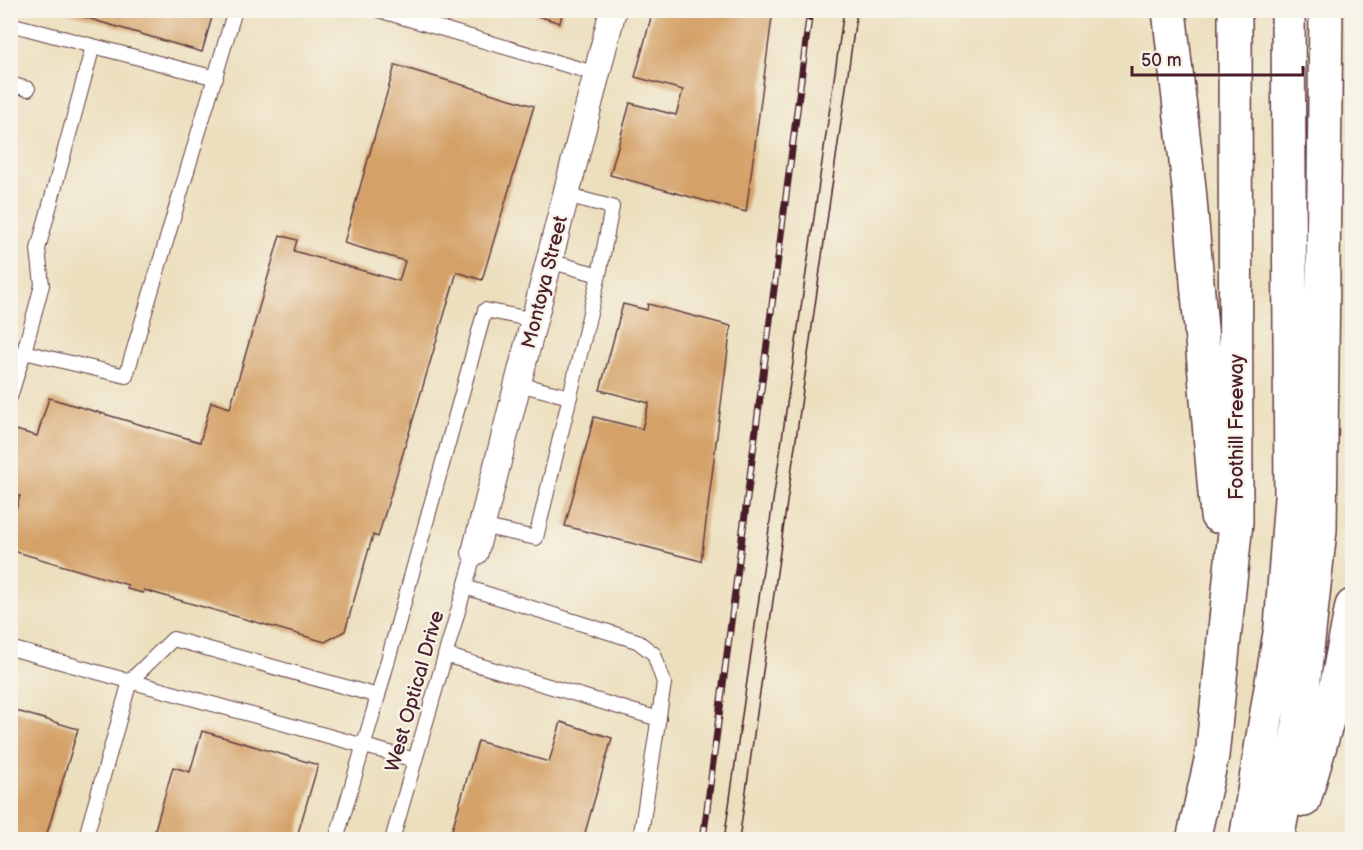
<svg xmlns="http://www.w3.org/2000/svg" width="1363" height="850" viewBox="0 0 1363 850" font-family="'Balsamiq Sans',sans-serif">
  <rect width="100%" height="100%" fill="#f7f3e8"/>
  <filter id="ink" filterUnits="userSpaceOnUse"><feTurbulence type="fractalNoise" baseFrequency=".0167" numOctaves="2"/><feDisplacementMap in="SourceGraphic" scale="12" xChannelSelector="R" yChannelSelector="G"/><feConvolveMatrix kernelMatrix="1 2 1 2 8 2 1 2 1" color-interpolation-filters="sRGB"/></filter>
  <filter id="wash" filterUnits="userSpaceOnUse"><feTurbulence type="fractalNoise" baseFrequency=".008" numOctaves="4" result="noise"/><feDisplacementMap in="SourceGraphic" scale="24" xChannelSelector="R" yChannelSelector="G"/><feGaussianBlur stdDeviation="1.35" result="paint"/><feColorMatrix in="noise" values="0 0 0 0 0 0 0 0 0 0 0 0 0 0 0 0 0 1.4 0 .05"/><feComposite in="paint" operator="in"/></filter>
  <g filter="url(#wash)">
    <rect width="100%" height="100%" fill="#ecdfbd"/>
    <g id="blocks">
      <path fill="#d4a168" d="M60 10H214L202 52Z
        M519 10H563L560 23Z
        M653 10H773L746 212 610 175 630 103 676 115 683 90 635 77Z
        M395 65 534 106 482 280 457 272 378 537 373 535 345 631 325 642 144 590 143 593 127 589 128 585 10 550V529L20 496 10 493V450L16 430 37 436 49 398 200 442 211 402 230 408 280 235 297 240 294 251 399 281 405 261 344 243Z
        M623 304 647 310 648 304 731 326 701 561 565 526 594 417 642 429 646 413 649 403 600 390Z
        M10 709 78 729 45 840H10Z
        M561 722 612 738 583 840H449L478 741 549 762Z
        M202 731 318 765 296 840H152L173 767 190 772Z"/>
    </g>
  </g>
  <g filter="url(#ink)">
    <use href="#blocks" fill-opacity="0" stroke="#623c41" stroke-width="1.5"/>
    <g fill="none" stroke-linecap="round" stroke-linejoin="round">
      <defs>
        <path id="service" d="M378 10 597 74
          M10 24 93 46
          M10 84 28 89
          M566 195 612 207 599 275
          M24 352 42 285 38 249 93 46 216 78
          M518 384 570 397
          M10 397 24 352 126 376 235 10
          M481 526 536 538 599 275 549 261
          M465 587 637 641 654 654 664 683 640 840
          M10 648 415 760
          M445 655 659 719
          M378 696 485 310 534 320
          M85 840 130 681 173 639 378 696 336 840
          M392 840 475 552"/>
        <path id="minor" d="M475 552 613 10"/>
        <path id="motorway" d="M1169 10 1189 188 1217 516
          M1304 800 1335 694 1352 606
          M1193 840 1212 756 1236 522 1235 10
          M1246 840 1281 627 1291 498 1288 10
          M1277 840 1299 724 1320 530 1326 10"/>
      </defs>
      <use href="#service" stroke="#623c41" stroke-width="16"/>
      <use href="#minor" stroke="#623c41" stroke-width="28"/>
      <use href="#motorway" stroke="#623c41" stroke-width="36"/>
      <use href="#service" stroke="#fff" stroke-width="14"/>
      <use href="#minor" stroke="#fff" stroke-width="26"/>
      <use href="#motorway" stroke="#fff" stroke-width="33"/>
      <path stroke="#4a1f2b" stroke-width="1.5" d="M724 840 844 10
        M739 840 857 10"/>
      <defs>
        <path id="rail" d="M703 840 810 10"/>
      </defs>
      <use href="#rail" stroke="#4a1f2b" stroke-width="7"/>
      <use href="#rail" stroke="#f7f3e8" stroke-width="4.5" stroke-dasharray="14" stroke-linecap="butt"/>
    </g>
  </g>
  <g text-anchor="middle" stroke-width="4.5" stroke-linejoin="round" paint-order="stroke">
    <g font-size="20" fill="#4a1f2b" stroke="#f7f3e8">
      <text transform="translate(544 282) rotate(-76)" y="7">Montoya Street</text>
      <text transform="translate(1236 427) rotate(-90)" y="7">Foothill Freeway</text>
      <text transform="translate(414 691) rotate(-74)" y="7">West Optical Drive</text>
    </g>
  </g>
  <rect width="1363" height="850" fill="none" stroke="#f7f3e8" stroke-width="36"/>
  <path d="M1132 66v9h171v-9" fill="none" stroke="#4a1f2b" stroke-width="3"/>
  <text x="1141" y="66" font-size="18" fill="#4a1f2b" stroke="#f7f3e8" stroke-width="4.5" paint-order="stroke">50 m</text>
</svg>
